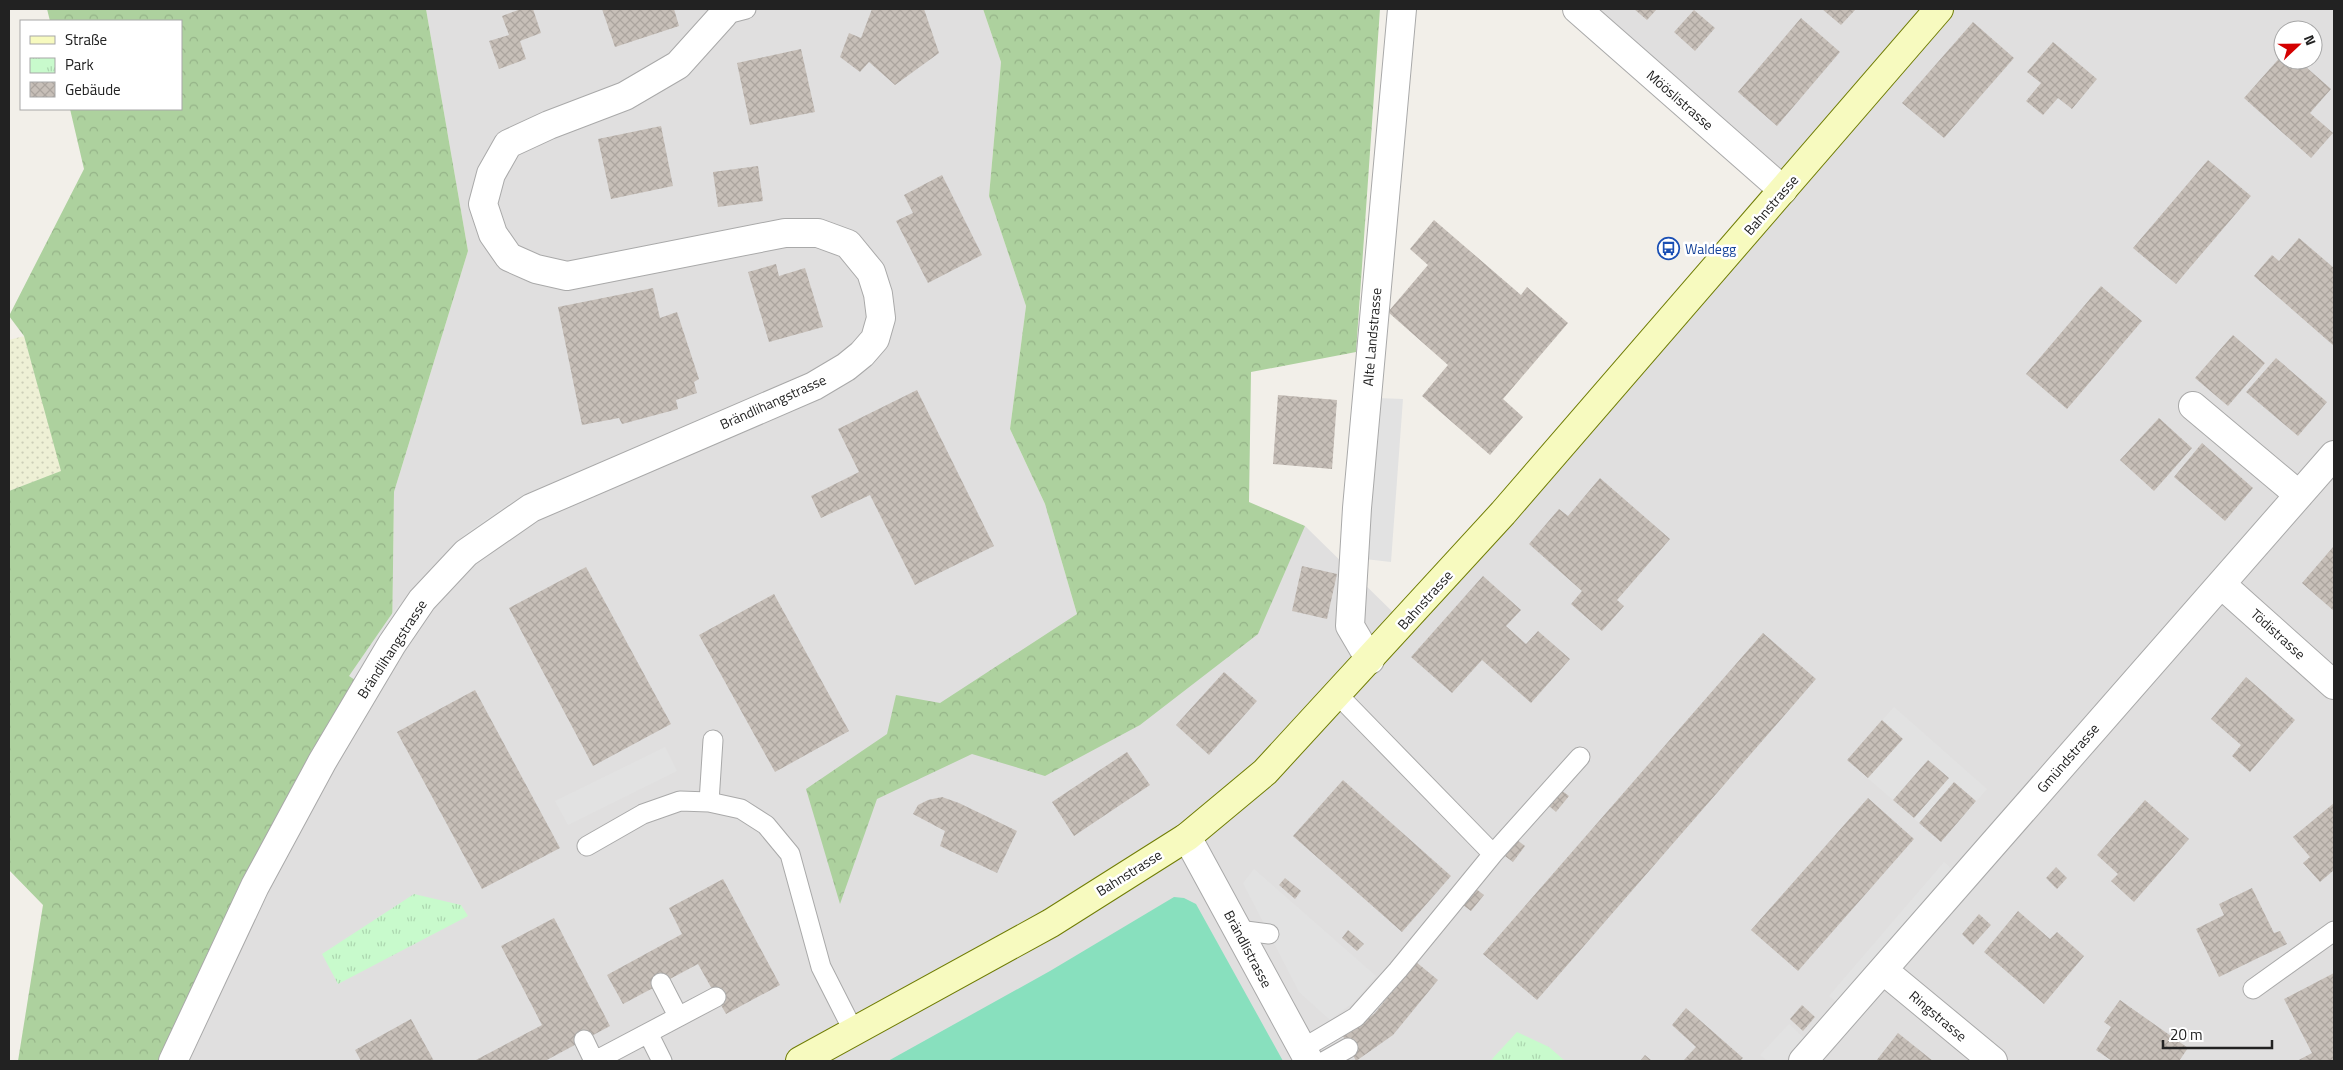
<svg xmlns="http://www.w3.org/2000/svg" width="2343" height="1070" viewBox="0 0 2343 1070" font-family="'Titillium Web',sans-serif">
  <defs>
    <pattern id="farmland-dots" width="8" height="8" patternUnits="userSpaceOnUse" patternTransform="scale(1.25)"><rect width="8" height="8" fill="#eef0d5"/><path d="M2 2h.1M6 6h.1" fill="none" stroke="#ccceb7" stroke-width="1.8" stroke-linecap="round"/></pattern>
    <pattern id="forest-crowns" width="20" height="18" patternUnits="userSpaceOnUse" patternTransform="scale(1.25)"><rect width="20" height="18" fill="#add19e"/><path d="M2 6a3 3 0 1 1 6 0M12 15a3 3 0 1 1 6 0" fill="none" stroke="#95b388"/></pattern>
    <pattern id="park-tufts" width="24" height="20" patternUnits="userSpaceOnUse" patternTransform="scale(1.25)"><rect width="24" height="20" fill="#c8facc"/><path d="M3 7l-1-3M5 7V3M7 7l1-3M15 17l-1-3M17 17v-4M19 17l1-3" fill="none" stroke="#acd6af"/></pattern>
    <pattern id="building-cross-hatch" width="8" height="8" patternUnits="userSpaceOnUse" patternTransform="scale(1.25)"><rect width="8" height="8" fill="#c7bfb8"/><path d="M0 0l8 8M0 8l8-8" fill="none" stroke="#aba49e"/></pattern>
  </defs>
  <rect width="100%" height="100%" fill="#f2efe9"/>
  <path fill="#e0dfdf" fill-rule="evenodd" d="M426 9H983L1001 62 989 196 1026 306 1010 429 1045 504 1077 614 1305 526 1404 623 1783 191 1577 9H2334V1061H173L392 644 394 492 468 251ZM2283 30H2313V60H2283Z"/>
  <path fill="url(#farmland-dots)" d="M24 336 62 471 9 491V340Z"/>
  <path fill="url(#forest-crowns)" d="M47 9H426L468 251 394 492 392 644 173 1061H18L43 905 9 870V491L61 471 24 336 9 316 84 169 70 109H181V21H50Z
    M983 9H1380L1356 352 1251 372 1249 502 1305 526 1258 634 1140 725 1045 776 972 754 877 799 840 904 806 789 887 734 896 695 940 703 1077 614 1045 504 1010 429 1026 306 989 196 1001 62Z"/>
  <path fill="url(#park-tufts)" d="M414 894 461 905 468 916 338 984 322 954Z
    M1517 1032 1549 1047 1565 1061H1493L1492 1059Z"/>
  <path fill="#88e0be" d="M1174 897 1184 898 1196 904 1283 1061H888L1050 971Z"/>
  <path fill="#e2e2e2" d="M1377 398 1403 399 1391 562 1365 559Z
    M537 491 471 544 463 535 511 502Z
    M400 602 409 608 358 682 349 676Z
    M1894 707 1987 789 1941 842 1847 760Z
    M665 747 677 771 568 825 555 801Z
    M1944 862 1952 869 1837 1002 1829 996Z
    M1254 869 1376 976 1355 1001 1330 1020 1299 992 1243 883Z
    M1789 1024 1805 1039 1785 1061H1768L1760 1055Z"/>
  <path fill="url(#building-cross-hatch)" d="M521 9H533L541 33 520 41 526 59 499 69 489 41 509 35 502 16Z
    M602 9H674L679 26 615 47Z
    M872 9H924L939 53 895 85 869 62 860 72 840 57 849 33 861 38Z
    M1634 9H1657L1647 20Z
    M1822 9H1856L1841 25Z
    M1694 10 1715 28 1695 51 1674 32Z
    M1801 18 1840 52 1777 126 1738 92Z
    M1973 22 2014 58 1944 138 1902 103Z
    M2053 42 2097 79 2072 109 2058 98 2043 115 2026 101 2041 83 2027 72Z
    M801 49 815 112 750 125 737 63Z
    M2283 54V60H2298L2331 89 2310 113 2333 133 2311 158 2244 98Z
    M661 126 673 186 611 199 598 139Z
    M2208 160 2251 196 2176 284 2133 248Z
    M758 166 763 201 718 207 713 172Z
    M942 175 982 255 928 283 896 221 913 213 904 195Z
    M1434 220 1521 295 1527 287 1568 323 1503 399 1523 417 1490 455 1422 396 1448 365 1388 312 1428 265 1410 249Z
    M2299 238 2334 268V346L2254 276 2272 255 2279 261Z
    M776 264 779 276 805 268 823 327 769 342 748 272Z
    M2101 286 2142 321 2067 409 2026 374Z
    M653 288 660 318 677 312 699 379 694 382 697 393 676 400 678 409 622 424 619 418 582 425 558 307Z
    M2233 335 2265 363 2228 406 2195 378Z
    M2276 358 2327 402 2298 436 2246 392Z
    M917 390 994 546 915 585 870 495 821 518 811 496 859 472 838 429Z
    M1278 395 1337 400 1332 469 1273 464Z
    M2159 418 2192 448 2154 491 2120 460Z
    M2202 443 2253 488 2225 521 2174 477Z
    M1600 478 1670 539 1617 600 1624 606 1602 631 1571 604 1582 591 1529 544 1559 509 1568 516Z
    M2334 546V611L2302 583Z
    M1302 566 1337 574 1327 619 1292 611Z
    M586 567 671 724 593 766 509 608Z
    M1483 576 1521 610 1506 626 1526 644 1538 631 1570 659 1531 703 1482 660 1452 693 1411 657Z
    M774 594 849 731 775 772 699 635Z
    M1763 633 1816 679 1537 1000 1483 954Z
    M1224 672 1257 701 1209 755 1176 725Z
    M2246 677 2295 720 2250 772 2232 756 2241 745 2211 719Z
    M475 690 560 848 482 889 397 732Z
    M1882 720 1903 739 1868 778 1847 760Z
    M1127 752 1150 785 1074 836 1052 802Z
    M1928 760 1949 778 1914 818 1893 800Z
    M1343 780 1451 876 1402 932 1293 836Z
    M1954 782 1976 801 1941 842 1919 823Z
    M1561 790 1569 796 1556 812 1549 806Z
    M942 797 959 803 1017 831 997 873 940 846 945 831 913 814 918 805 928 800Z
    M1868 798 1914 839 1798 971 1751 930Z
    M2145 800 2189 839 2134 902 2111 881 2118 874 2097 855Z
    M2334 803V870L2320 882 2303 863 2310 857 2293 837Z
    M1517 840 1525 846 1513 862 1505 856Z
    M2056 867 2067 878 2057 889 2046 878Z
    M1285 878 1301 891 1295 899 1279 885Z
    M723 879 780 985 726 1014 698 964 623 1004 607 975 682 934 669 908Z
    M2252 888 2274 933 2280 931 2287 944 2219 977 2196 929 2224 915 2219 904Z
    M1476 889 1484 895 1471 911 1463 905Z
    M2018 911 2050 939 2057 932 2084 956 2044 1004 1984 952Z
    M1979 914 1991 925 1973 945 1962 934Z
    M554 918 610 1026 545 1061H474L542 1025 501 946Z
    M1348 930 1364 944 1357 951 1342 938Z
    M1416 962 1438 980 1393 1035 1356 1061 1343 1036 1374 1014Z
    M2334 973V1061H2297L2312 1053 2284 999Z
    M2120 1000 2188 1048 2179 1061H2112L2096 1050 2111 1027 2104 1022Z
    M1802 1005 1815 1017 1803 1031 1790 1019Z
    M1686 1008 1743 1058 1740 1061H1683L1696 1047 1672 1025Z
    M411 1019 434 1061H361L355 1050Z
    M1898 1033 1933 1061H1876Z
    M1645 1055 1652 1061H1640Z"/>
  <g fill="none" stroke-linecap="round" stroke-linejoin="round">
    <defs>
      <path id="lane" d="M723 15 746 9
        M1338 695 1493 854
        M709 802 713 740
        M587 846 643 814 680 801 709 802 741 809 766 825 790 854 821 967 854 1032
        M1238 930 1269 934
        M661 983 678 1016
        M2253 989 2334 931
        M648 1033 662 1061
        M584 1040 594 1061
        M1302 1049 1356 1017 1398 970 1493 854 1580 757
        M595 1061 716 997
        M1325 1061 1348 1048"/>
      <path id="street" d="M1577 9 1783 190
        M2193 406 2299 495
        M2221 584 2334 685
        M1370 660 1350 626 1357 508 1402 9
        M1187 837 1309 1061
        M1883 970 1993 1061
        M173 1061 255 886 322 762 392 644 422 600 466 553 531 508 814 386 846 367 862 354 875 339 881 318 878 294 871 272 848 244 818 233H785L567 276 536 269 509 257 493 234 483 204 491 174 508 144 549 125 625 96 678 65 723 15 725 9
        M1803 1061 2334 455"/>
      <path id="secondary" d="M800 1061 1051 923 1187 837 1265 772 1503 513 1939 9"/>
    </defs>
    <use href="#lane" stroke="#a9a9a9" stroke-width="21"/>
    <use href="#street" stroke="#a9a9a9" stroke-width="30"/>
    <use href="#secondary" stroke="#707d05" stroke-width="30"/>
    <use href="#lane" stroke="#fff" stroke-width="19"/>
    <use href="#street" stroke="#fff" stroke-width="28"/>
    <use href="#secondary" stroke="#f7fabf" stroke-width="28"/>
  </g>
  <defs>
    <symbol id="bus-ring" viewBox="-11 -11 22 22"><circle r="9.5" fill="#fff" stroke="#1a4fb4" stroke-width="1.5"/><path d="M-5-6H5V4H4V6H2V4H-2V6H-4V4H-5ZM-3.5-4V0h7V-4ZM-3.5 1.2v1.5H-2V1.2ZM2 1.2v1.5H3.5V1.2Z" fill="#1a4fb4"/></symbol>
  </defs>
  <g fill-rule="evenodd">
    <use href="#bus-ring" x="1656" y="236" width="25" height="25"/>
  </g>
  <g text-anchor="middle" stroke-width="5" stroke-linejoin="round" paint-order="stroke">
    <g font-size="14" fill="#222" stroke="#fff">
      <text transform="translate(1680 100) rotate(41)" y="5">Mööslistrasse</text>
      <text transform="translate(1771 205) rotate(-49)" y="5">Bahnstrasse</text>
      <text transform="translate(1372 337) rotate(-85)" y="5">Alte Landstrasse</text>
      <text transform="translate(773 402) rotate(-24)" y="5">Brändlihangstrasse</text>
      <text transform="translate(1425 600) rotate(-48)" y="5">Bahnstrasse</text>
      <text transform="translate(2278 634) rotate(42)" y="5">Tödistrasse</text>
      <text transform="translate(392 649) rotate(-57)" y="5">Brändlihangstrasse</text>
      <text transform="translate(2068 758) rotate(-49)" y="5">Gmündstrasse</text>
      <text transform="translate(1129 873) rotate(-32)" y="5">Bahnstrasse</text>
      <text transform="translate(1248 949) rotate(62)" y="5">Brändlistrasse</text>
      <text transform="translate(1938 1016) rotate(40)" y="5">Ringstrasse</text>
    </g>
    <g font-size="14" fill="#164399" stroke="#fff" text-anchor="start">
      <text x="1685" y="254">Waldegg</text>
    </g>
  </g>
  <rect width="2343" height="1070" fill="none" stroke="#222222" stroke-width="20"/>
  <rect x="20" y="20" width="162" height="90" fill="#ffffff" stroke="#a7a7a7"/>
  <rect x="30" y="36" width="25" height="8" fill="#f7fabf" stroke="#a7a7a7"/>
  <text x="65" y="45" font-size="15" fill="#222222">Straße</text>
  <rect x="30" y="58" width="25" height="15" fill="url(#park-tufts)" stroke="#a7a7a7"/>
  <text x="65" y="70" font-size="15" fill="#222222">Park</text>
  <rect x="30" y="82" width="25" height="15" fill="url(#building-cross-hatch)" stroke="#a7a7a7"/>
  <text x="65" y="95" font-size="15" fill="#222222">Gebäude</text>
  <g transform="translate(2298 45) rotate(68)"><circle r="24" fill="#ffffff" stroke="#a7a7a7"/>
  <path d="M0-4L9 19L0 12L-9 19Z" fill="#d40000"/>
  <text y="-8" font-size="14" font-weight="bold" text-anchor="middle" fill="#222222">N</text>
  </g>
  <path d="M2163 1040v8h109v-8" fill="none" stroke="#222222" stroke-width="2.5"/>
  <text x="2170" y="1040" font-size="15" fill="#222222" stroke="#ffffff" stroke-width="4" paint-order="stroke">20 m</text>
</svg>
